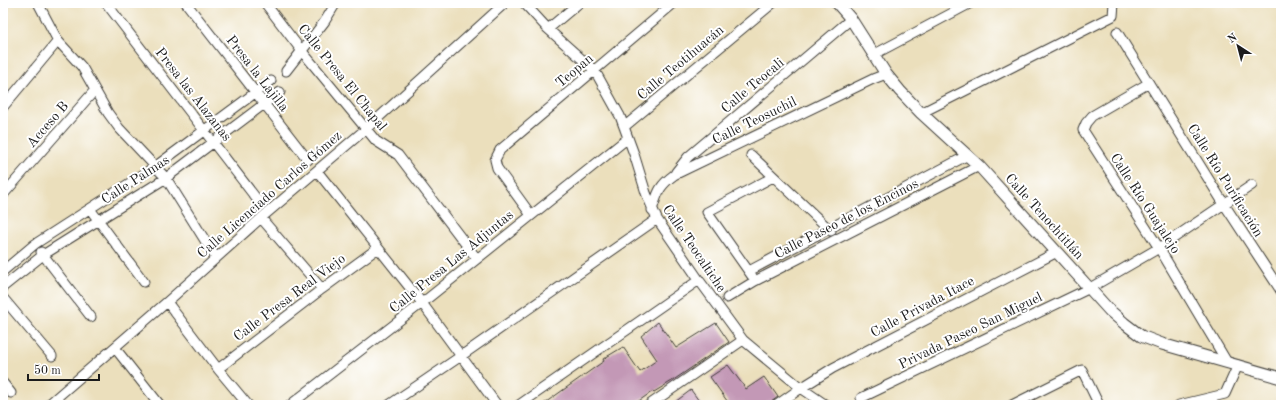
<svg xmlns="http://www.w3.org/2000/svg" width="1284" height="408" viewBox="0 0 1284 408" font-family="'Old Standard TT',serif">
  <rect width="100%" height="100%" fill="#fff"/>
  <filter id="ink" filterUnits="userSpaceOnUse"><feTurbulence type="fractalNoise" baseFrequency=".025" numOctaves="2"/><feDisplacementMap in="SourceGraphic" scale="8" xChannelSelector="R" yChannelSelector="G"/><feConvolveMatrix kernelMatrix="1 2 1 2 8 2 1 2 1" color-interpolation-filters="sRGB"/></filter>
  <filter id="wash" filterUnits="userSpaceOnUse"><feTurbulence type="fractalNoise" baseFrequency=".012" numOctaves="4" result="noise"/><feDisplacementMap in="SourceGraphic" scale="16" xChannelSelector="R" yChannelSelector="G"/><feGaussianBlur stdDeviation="0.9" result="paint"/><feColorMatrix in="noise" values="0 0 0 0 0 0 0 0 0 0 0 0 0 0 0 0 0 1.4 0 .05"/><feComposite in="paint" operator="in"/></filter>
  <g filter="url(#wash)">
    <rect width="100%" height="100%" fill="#ebdfbc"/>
    <g id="blocks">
      <path fill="#c398b6" d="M658 322 676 348 716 323 729 342 672 381 654 392 653 391 633 405H542L604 361 603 359 623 347 640 372 657 360 641 336Z
        M728 365 746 389 764 377 778 397 767 405H730L710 377Z
        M691 390 702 405H671Z"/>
    </g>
  </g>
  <g filter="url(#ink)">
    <use href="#blocks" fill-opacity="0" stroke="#3b3934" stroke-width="1"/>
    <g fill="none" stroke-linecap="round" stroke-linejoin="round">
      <defs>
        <path id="minor" d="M38 3 58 41 82 67 108 113 119 128 166 178 216 258
          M106 3 259 202
          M186 3 308 160
          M265 3 301 50 376 141 398 155 477 259
          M524 3 548 29 595 71 620 116 634 154 646 193 657 219 699 280 743 340 801 388 826 405
          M548 29 579 3
          M1117 32 1224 204 1281 291
          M873 55 971 3
          M286 71 325 21 336 3
          M1149 83 1092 116 1086 123 1083 130 1159 248 1227 362
          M3 107 58 41
          M921 113 1113 16 1114 3
          M624 127 773 3
          M751 155 831 231
          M317 171 422 303 497 405
          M676 172 688 157 851 19
          M3 195 95 90
          M90 209 144 282
          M652 210C658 192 659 186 674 175L873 79 886 74
          M531 215 497 168 495 160 500 150 674 3
          M261 218 322 289
          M41 252 91 317
          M3 271 35 244 156 166 271 81
          M749 271 968 155
          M752 276 707 212 773 177
          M3 287 43 255 166 178 280 92
          M3 298 52 356
          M727 298 755 281 979 166
          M167 302 218 369 248 405
          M115 348 160 405
          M218 369 322 289 378 248
          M3 383 11 393
          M861 398 1090 288 1159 248 1252 185
          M48 405 167 302 261 218 367 128 505 3
          M290 405 422 303 628 138
          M389 405 461 356 657 219
          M519 405 699 280
          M649 405 743 340
          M777 405 801 388 833 368 1057 252
          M1012 405 1082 370 1099 405
          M1179 405 1225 394 1238 365"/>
        <path id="tertiary" d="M837 3 851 19 886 74 900 91 921 113 979 166 1109 310 1124 323 1141 336 1162 344 1281 378"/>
      </defs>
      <use href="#minor" stroke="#3b3934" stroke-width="11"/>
      <use href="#tertiary" stroke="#3b3934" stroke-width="13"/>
      <use href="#minor" stroke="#fff" stroke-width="9"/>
      <use href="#tertiary" stroke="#fff" stroke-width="11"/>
    </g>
  </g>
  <g text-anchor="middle" stroke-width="4" stroke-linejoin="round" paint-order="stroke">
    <g font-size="14" fill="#1c1c1c" stroke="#fff">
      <text transform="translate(680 62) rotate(-40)" y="5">Calle Teotihuacán</text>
      <text transform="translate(574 70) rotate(-40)" y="5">Teopan</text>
      <text transform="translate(258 73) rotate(52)" y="5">Presa la Lajilla</text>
      <text transform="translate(343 77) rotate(51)" y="5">Calle Presa El Chapal</text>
      <text transform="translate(752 85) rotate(-40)" y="5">Calle Teocali</text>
      <text transform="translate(194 94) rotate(52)" y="5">Presa las Alazanas</text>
      <text transform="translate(754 120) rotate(-26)" y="5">Calle Teosuchil</text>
      <text transform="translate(47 124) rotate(-49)" y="5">Acceso B</text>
      <text transform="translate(135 179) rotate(-33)" y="5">Calle Palmas</text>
      <text transform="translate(1226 180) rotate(58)" y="5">Calle Río Purificación</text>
      <text transform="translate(269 194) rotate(-41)" y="5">Calle Licenciado Carlos Gómez</text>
      <text transform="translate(1146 203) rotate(57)" y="5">Calle Río Guajalejo</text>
      <text transform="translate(1045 216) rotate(48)" y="5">Calle Tenochtitlán</text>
      <text transform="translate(846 218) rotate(-27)" y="5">Calle Paseo de los Encinos</text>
      <text transform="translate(695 248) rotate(56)" y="5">Calle Teocaltiche</text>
      <text transform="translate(451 261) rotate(-39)" y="5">Calle Presa Las Adjuntas</text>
      <text transform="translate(289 297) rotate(-37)" y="5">Calle Presa Real Viejo</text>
      <text transform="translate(922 306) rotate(-28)" y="5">Calle Privada Itace</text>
      <text transform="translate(970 330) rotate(-26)" y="5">Privada Paseo San Miguel</text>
    </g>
  </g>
  <rect width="1284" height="408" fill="none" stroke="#fff" stroke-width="16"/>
  <g transform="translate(1238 46) rotate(324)" stroke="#ffffff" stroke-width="3" paint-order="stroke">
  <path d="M0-3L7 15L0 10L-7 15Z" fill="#1c1c1c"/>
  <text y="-6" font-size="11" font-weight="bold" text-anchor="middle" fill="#1c1c1c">N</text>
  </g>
  <path d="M28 374v6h71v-6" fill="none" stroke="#1c1c1c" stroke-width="2"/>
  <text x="34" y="374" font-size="12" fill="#1c1c1c" stroke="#ffffff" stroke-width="3" paint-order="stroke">50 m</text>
</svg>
